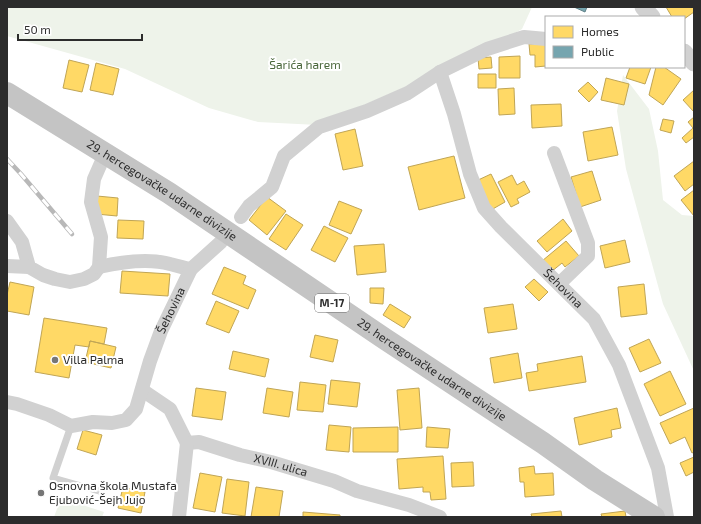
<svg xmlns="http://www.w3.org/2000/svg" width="701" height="524" viewBox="0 0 701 524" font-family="'Exo 2',sans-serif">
  <rect width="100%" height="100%" fill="#fff"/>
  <path fill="#eef3ea" d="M7 7H532L522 29 478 55 440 72 318 125 258 122 209 108 125 69 7 36Z
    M623 75 649 109 658 151 663 200 682 215 694 216V371L663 304 626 169 617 111Z
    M61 498 104 512 102 517H54Z"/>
  <path fill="#ffd966" stroke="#c0a555" d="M666 7H694V12L684 19V17H672Z
    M529 44H546V66L535 67V55H530Z
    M520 56V78H499V57Z
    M491 57 492 68 479 69 478 58Z
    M69 60 89 65 82 92 63 88Z
    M96 63 119 69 113 95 90 90Z
    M630 67H651L645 84 626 78Z
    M656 67H664L681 79 663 105 649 95Z
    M478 74H496V88H478Z
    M606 78 629 84 624 105 601 100Z
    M588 82 598 92 589 102 578 91Z
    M514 88 515 114 499 115 498 89Z
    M694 90V112L683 100Z
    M561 104 562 126 532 128 531 105Z
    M694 117V137L686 143 682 138 693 128 688 122Z
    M663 119 674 121 671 133 660 130Z
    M612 127 618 155 588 161 583 132Z
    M355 129 363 166 343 170 335 134Z
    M454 156 465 198 419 210 408 167Z
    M694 161V184L685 191 674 176Z
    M592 171 601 200 580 207 571 177Z
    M491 174 505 202 491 210 476 181Z
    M512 175 517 185 524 181 530 192 517 199 519 203 511 207 498 182Z
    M694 190V216L681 200Z
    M97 196 118 198 117 216 96 214Z
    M267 197 286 211 267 235 249 220Z
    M339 201 362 210 351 234 329 225Z
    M286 214 303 225 286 250 269 239Z
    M563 219 572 231 547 252 537 241Z
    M118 220 144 221 143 239 117 238Z
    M324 226 348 238 335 262 311 250Z
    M625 240 630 262 605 268 600 246Z
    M566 241 579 256 565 267 562 263 551 272 542 261Z
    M384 244 386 272 357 275 354 246Z
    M224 267 246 276 243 284 256 290 248 309 212 294Z
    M122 271 170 274 168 296 120 293Z
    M534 279 548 292 539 301 525 287Z
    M10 282 34 287 29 315 7 311V295Z
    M644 284 647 314 621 317 618 287Z
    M370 288H384L383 304 370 303Z
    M216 301 239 311 229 333 206 324Z
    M390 304 411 317 404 328 383 315Z
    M513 304 517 329 488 333 484 308Z
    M44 318 107 328 104 344 90 341 89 347 75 345 69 378 35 372Z
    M315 335 338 340 333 362 310 357Z
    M649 339 661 363 640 372 629 348Z
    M90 341 116 347 111 368 85 362Z
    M233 351 269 359 265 377 229 369Z
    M518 353 522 378 494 383 490 358Z
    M582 356 586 382 529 391 526 373 538 371 537 364Z
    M670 371 686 404 660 416 644 384Z
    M331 380 360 383 357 407 328 404Z
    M300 382 326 385 323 412 297 410Z
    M196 388 226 392 222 420 192 416Z
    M267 388 293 392 289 417 263 413Z
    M419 388 422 428 400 430 397 390Z
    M617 408 621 428 611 430 612 437 579 445 574 418Z
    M694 408V452L692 453 685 437 670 444 660 423Z
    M329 425 351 427 349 452 326 450Z
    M398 427V452H353V428Z
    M427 427 450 429 448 448 426 447Z
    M83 430 102 435 96 455 77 449Z
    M443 456 446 499 431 500 430 492H423V487L399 489 397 459Z
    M694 457V472L686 476 680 463Z
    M473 462 474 486 452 487 451 463Z
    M534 466 535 474 553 473 554 495 525 497 524 482H520L519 468Z
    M200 473 222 477 215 512 193 508Z
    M227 479 249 482 245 516 222 513Z
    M123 487 145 492 141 513 118 508Z
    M256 487 283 491 279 517H251Z
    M561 511 562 517H532L531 514Z
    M625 511 626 517H602L601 514Z
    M303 512 340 515V517H303Z"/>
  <path fill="#76a5af" stroke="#608188" d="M574 7H587L585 12Z"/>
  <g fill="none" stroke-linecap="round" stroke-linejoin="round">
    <path stroke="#d1d1d1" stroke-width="7" d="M71 426 53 478 99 491"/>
    <g stroke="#d1d1d1" stroke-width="14">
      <path id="s1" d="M440 72 454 114 470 174 484 208 501 227 594 319 619 365 658 468 667 517"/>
      <path d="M554 153 588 243V256L559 284"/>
      <path d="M241 217 249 206 272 187 284 156 319 127 367 111 408 93 440 72 487 49 524 37 546 39"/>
      <path d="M7 221 22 242 29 267 43 275 55 279 70 282 84 279 94 274 99 267 101 237 91 202 94 179 105 154"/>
      <path d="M7 266 29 267"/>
      <path d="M99 267C121 262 149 258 170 264 178 266 184 268 191 269"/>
      <path d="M142 390 170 409 187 443"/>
      <path id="s2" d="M7 402 17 404 49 415 71 426 93 422 112 423 126 420 136 409 150 361 161 331 191 269 221 242"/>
      <path id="s3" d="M187 443 199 442 240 455 271 462 334 481 357 491 409 505 440 517"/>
      <path d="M179 517 187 443"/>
    </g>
    <path stroke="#d1d1d1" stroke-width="17" d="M643 7 652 17
      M684 52 694 63"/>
    <path stroke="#c4c4c4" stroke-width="22" id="s4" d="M7 93 169 193 385 339 543 443 595 480 654 517"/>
    <defs>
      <path id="rail" d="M7 159 21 174 72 234"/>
    </defs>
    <use href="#rail" stroke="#b8b8b8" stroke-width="4.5"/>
    <use href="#rail" stroke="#fff" stroke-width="3" stroke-dasharray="9" stroke-linecap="butt"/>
  </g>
  <g fill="#767676" stroke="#fff" stroke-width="1.5">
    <circle cx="55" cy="360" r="4"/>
    <circle cx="41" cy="493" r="4"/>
  </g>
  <g text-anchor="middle" stroke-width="4" stroke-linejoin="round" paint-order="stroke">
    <rect fill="#fff" stroke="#6b6b6b" stroke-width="1" x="315" y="294" width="34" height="18" rx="3"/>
    <g font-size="11" font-weight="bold" fill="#2c2c2c">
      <text x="332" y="307">M-17</text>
    </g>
    <g font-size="12" fill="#4a673b" stroke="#fff">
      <text x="305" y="69">Šarića harem</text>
    </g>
    <g font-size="12" fill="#2c2c2c" stroke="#fff">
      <text dy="4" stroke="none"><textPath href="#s4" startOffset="183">29. hercegovačke udarne divizije</textPath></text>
      <text dy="4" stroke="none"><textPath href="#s1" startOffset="256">Šehovina</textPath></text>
      <text dy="4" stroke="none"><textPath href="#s2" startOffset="244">Šehovina</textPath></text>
      <text dy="4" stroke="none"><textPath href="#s4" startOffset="507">29. hercegovačke udarne divizije</textPath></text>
      <text dy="4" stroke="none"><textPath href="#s3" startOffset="97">XVIII. ulica</textPath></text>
    </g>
    <g font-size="12" fill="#2c2c2c" stroke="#fff" text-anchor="start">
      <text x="63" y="364">Villa Palma</text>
      <text x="49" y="490">Osnovna škola Mustafa<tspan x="49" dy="14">Ejubović-Šejh Jujo</tspan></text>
    </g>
  </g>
  <rect width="701" height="524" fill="none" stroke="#2c2c2c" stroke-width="16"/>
  <rect x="545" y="16" width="140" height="52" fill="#ffffff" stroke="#ababab"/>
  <rect x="553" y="26" width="20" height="12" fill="#ffd966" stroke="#ababab"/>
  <text x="581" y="36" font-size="12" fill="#2c2c2c">Homes</text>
  <rect x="553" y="46" width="20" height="12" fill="#76a5af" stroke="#ababab"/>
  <text x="581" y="56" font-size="12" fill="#2c2c2c">Public</text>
  <path d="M18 34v6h124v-6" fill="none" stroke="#2c2c2c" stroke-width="2"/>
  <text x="24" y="34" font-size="12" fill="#2c2c2c" stroke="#ffffff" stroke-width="3" paint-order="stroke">50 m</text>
</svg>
